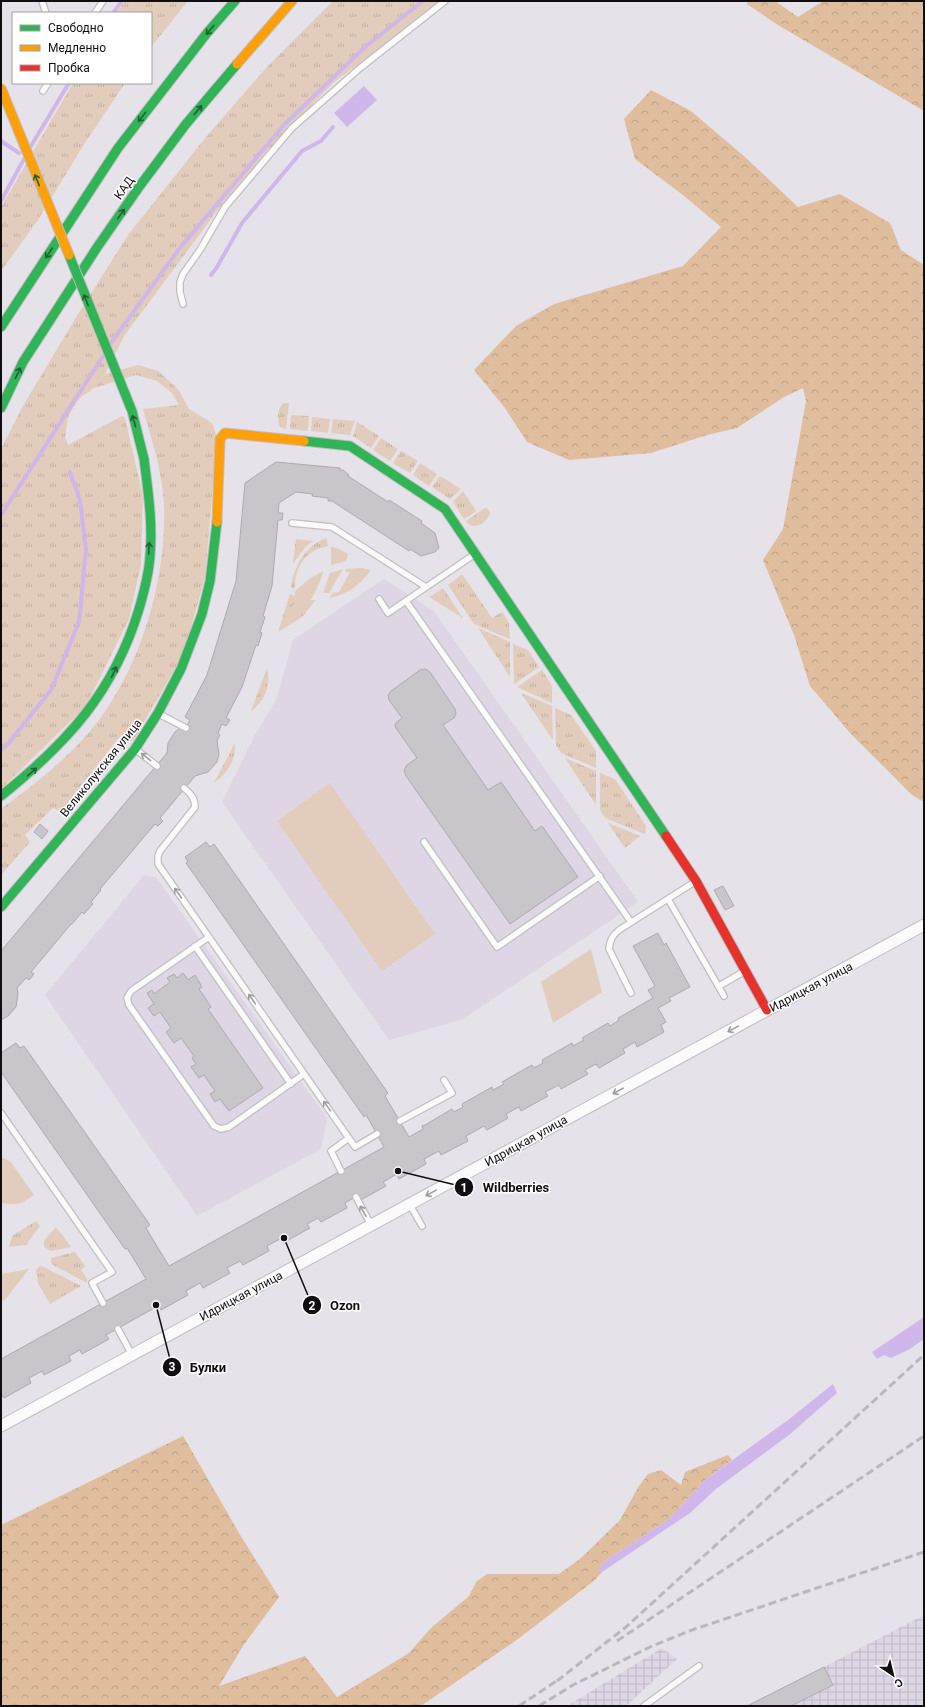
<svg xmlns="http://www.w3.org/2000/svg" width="925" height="1707" viewBox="0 0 925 1707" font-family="Roboto,sans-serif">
  <defs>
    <pattern id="industrial-grid" width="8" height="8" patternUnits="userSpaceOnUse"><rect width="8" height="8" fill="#ded6e5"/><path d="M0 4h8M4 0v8" fill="none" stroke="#bdb6c4"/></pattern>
    <pattern id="grass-tufts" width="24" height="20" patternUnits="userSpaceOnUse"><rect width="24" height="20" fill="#e2ccbb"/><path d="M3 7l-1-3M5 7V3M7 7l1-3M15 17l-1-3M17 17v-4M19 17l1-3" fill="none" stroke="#c1aea0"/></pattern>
    <pattern id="forest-crowns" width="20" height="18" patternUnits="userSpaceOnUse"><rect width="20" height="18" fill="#dfbd9d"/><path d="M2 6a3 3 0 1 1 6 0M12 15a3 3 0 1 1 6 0" fill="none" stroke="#bea186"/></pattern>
  </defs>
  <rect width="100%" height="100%" fill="#e6e2ea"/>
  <path fill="#ded6e5" d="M384 579 434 611 638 902 461 1020 389 1040 222 802 255 735 277 698 293 640Z
    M144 875 156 877 327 1118 321 1149 197 1216 45 995Z"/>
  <path fill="url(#industrial-grid)" d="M924 1615V1706H747L824 1667Z
    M662 1648 677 1659 626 1706H567Z"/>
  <path fill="url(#grass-tufts)" d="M125 1H188L151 47V13H116Z
    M333 1H445L334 82 267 151 220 207 124 336 105 374 138 365 158 371 178 389 189 409 212 423 217 438 205 577 187 641 176 667 133 741 121 735 61 811 53 808 25 835 30 842 1 875V809C37 783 72 755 99 720 143 661 167 576 164 503 162 471 152 440 143 409L179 405 172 393 157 381 136 375 94 388 81 397 74 406 68 418 65 437 68 445 122 416 125 418 143 496 141 564 129 619 86 706 1 789V449L24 404 75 319 128 235 206 137 267 67Z
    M73 83H125L83 146 38 220 1 271V207Z
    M284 403H289L286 429 280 427C277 420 277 407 284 403Z
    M291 415 309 416 308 431 290 429Z
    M312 417 330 419 328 433 311 431Z
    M333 419 355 421 350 435 331 433Z
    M357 422 379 436 371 448 353 436Z
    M381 438 398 449 390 461 373 450Z
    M401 451 418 461 410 473 393 463Z
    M420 463 437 474 429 486 413 475Z
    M440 476 461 489 450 499 432 487Z
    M463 491 476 511 464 519 453 502Z
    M485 508H487L490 512C488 523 473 532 466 521Z
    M326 538 328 546C306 550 295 566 295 587L293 589 291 587C295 565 304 547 326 538Z
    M296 539 313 541 306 546 293 564Z
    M462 574 492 618 500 613H503L509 623 510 639 474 624 448 585Z
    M443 588 463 618 429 597Z
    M290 594 295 596 294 605 288 613 293 618 311 600H316L302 617 278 632Z
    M478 628 510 642V677Z
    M513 644 528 650 539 667 514 684Z
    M267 668C271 685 265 702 251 711Z
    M542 670 552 686V703L517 687Z
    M521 693 552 706 553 740Z
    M555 708 571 715 596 751V768L561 753 556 745Z
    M235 743C236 759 228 773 214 783Z
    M565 758 596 771V805Z
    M600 773 615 779 646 826 645 834 605 818 600 810Z
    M608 823 640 836 625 848Z
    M36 1221 40 1226 26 1245 9 1247 12 1236Z
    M56 1227 71 1247 51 1251 44 1247V1241Z
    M75 1252 85 1266 81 1270 87 1279V1283L53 1265 51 1262V1258Z
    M40 1266 44 1267 81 1286 50 1304 38 1283 36 1270Z"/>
  <path fill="url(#forest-crowns)" d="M748 1H775L798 17 823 1H924V111L778 25 747 4Z
    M651 90 691 111 746 158 798 207 840 194 890 223 901 250 924 265V802L912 795 851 734 810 686 794 635 763 560 783 529 806 401 803 388 784 397 737 428 707 435 651 453 569 460 527 442 505 408 474 370 516 326 554 304 683 266 721 227 683 195 635 159 624 119Z
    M183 1436 242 1538 279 1597 243 1646 219 1686 305 1656 337 1697 409 1653 431 1628 469 1596 476 1582 487 1574H559L581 1558 620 1520 639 1486 648 1474 661 1470 681 1485 685 1472 728 1455 732 1460 705 1480 669 1519 608 1559 598 1568 602 1572 595 1580 518 1639 421 1706H1V1525Z"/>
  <path fill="#e2ccbb" d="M331 547 337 548 348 554 346 561 331 565Z
    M361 568 371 570C361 584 347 595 329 598L333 593 339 592 350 572H345L346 569Z
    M343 569 329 593H323L330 573Z
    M323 571C321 583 304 620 289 618L288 613 294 605 295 591 309 579Z
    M330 783 435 934 382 971 277 821Z
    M591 949 602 992 553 1023 541 982Z
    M1 1157 10 1161 34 1195C19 1205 19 1205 1 1203Z
    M29 1269 4 1301 1 1298V1274Z"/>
  <path fill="#d0b7eb" d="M364 86 377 100 347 127 334 113Z
    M924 1317V1339L910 1349 891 1358 884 1355 877 1359 872 1352Z
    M833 1384 837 1393 789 1435 716 1489 690 1513 602 1572 598 1568 608 1559 669 1519 705 1480 788 1420Z"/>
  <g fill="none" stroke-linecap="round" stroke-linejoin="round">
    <path stroke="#d0b7eb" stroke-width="4" d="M113 13 122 1
      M1 141 19 153
      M31 146 69 83
      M1 201 24 159
      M211 275 217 267 242 223 302 151 321 141 333 127
      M111 343 179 249 284 125 365 47 423 1
      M1 515 103 356
      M1 750 7 745 51 690 79 622 86 549 80 500 70 472"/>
  </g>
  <path fill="#c8c5cb" stroke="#adaab0" d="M276 462 340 468V470H343L349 475 348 476 388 502 389 500 422 521 421 523 435 533 439 548 435 552 421 556 410 549 409 551 332 501H328V498L312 496 313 494 296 492 279 503 278 513H283L282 520H278L272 586 263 616 265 617 260 632 262 633 258 646 256 645 242 687 226 718 230 720 226 726 222 724 218 733 220 735 217 741 219 754 217 762 208 772 195 776 160 818 163 821 158 826 155 824 100 889 101 890 91 902 93 904 84 914 82 912 72 924H71L31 972 34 974 29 980 26 978 17 988 18 994 16 1007 8 1016 1 1020V951L167 753 168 743 175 732 181 727 185 729 190 720 185 717 207 675 236 581 245 483Z
    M425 669 430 672 455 709 456 714 454 718 443 725 488 790 501 782 535 831 542 826 578 877 510 924 406 776 404 770 407 765 417 758 396 728 395 725 397 722 402 718 389 700 388 695 391 691 420 670Z
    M40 824 48 831 42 839 34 832Z
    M206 842 210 847 214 844 388 1093 385 1096 409 1137 423 1129 422 1126 425 1125 452 1109 454 1112 463 1107 462 1104 492 1087 493 1090 504 1084 502 1082 532 1065 534 1068 543 1063 542 1060 572 1043 573 1046 584 1040 582 1038 608 1023 610 1026 619 1020 618 1018 653 998 648 990 655 986 633 946 658 933 664 945 666 943 690 987 669 998 671 1001 658 1008 666 1022 661 1025 664 1032 637 1047 635 1042 623 1049 625 1053 599 1068 596 1064 585 1070 588 1074 561 1089 559 1085 545 1092 548 1096 521 1111 519 1107 506 1114 508 1118 487 1130 484 1126 466 1136 468 1141 441 1155 439 1151 424 1159 426 1164 399 1179 397 1174 383 1182 386 1186 359 1201 357 1196 345 1203 347 1208 321 1222 318 1218 307 1224 310 1228 283 1243 280 1239 267 1246 269 1251 243 1265 240 1261 227 1268 230 1273 203 1288 200 1283 186 1291 188 1295 161 1310 158 1306 106 1335 109 1339 82 1354 80 1350 69 1356 71 1361 44 1375 42 1371 29 1378 31 1383 4 1398 1 1394V1359L146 1279 127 1248 125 1249 1 1072V1053L16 1043 20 1048 24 1046 150 1225 146 1228 169 1266 384 1147 369 1120 366 1115 364 1117 186 863 188 862 185 857Z
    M723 886 734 906 725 910 714 890Z
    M183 973 188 980 195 975 202 987 199 989 211 1007 208 1009 263 1088 229 1111 220 1099 215 1102 210 1094 215 1091 204 1075 199 1078 191 1067 196 1064 192 1058 194 1056 181 1038 174 1043 166 1032 171 1028 160 1012 154 1016 148 1008 154 1004 147 993 152 990 154 994 170 982 167 978 174 974 177 978Z
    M824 1667 833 1685 791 1706H747Z"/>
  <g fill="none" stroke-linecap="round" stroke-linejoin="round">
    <defs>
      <path id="lane" d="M42 1 46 13
        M95 13 103 1
        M43 91 48 83
        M183 304 180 292V282L183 274 200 250 225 207 292 128 360 68 445 1
        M292 523 332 527 426 587
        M379 599 388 613 475 554
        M406 601 631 922
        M159 714 186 728
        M135 749 157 766
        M184 788C191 794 195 798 195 807L160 851 158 856V864L355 1147 377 1134
        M424 842 497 947 600 876
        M668 899 724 996
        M209 937 131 991 127 998 129 1005 214 1126 221 1129 229 1127 304 1074
        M195 946 291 1084
        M719 986 745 971
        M631 993 609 949C610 940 612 936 619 930L696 881
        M1 1113 112 1272 92 1283 103 1303
        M400 1121 452 1093 444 1080
        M341 1171 331 1151 349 1138
        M356 1197 371 1225
        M410 1205 422 1226
        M118 1329 132 1355
        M644 1706 699 1666"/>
      <path id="street" d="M1 1426 924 925"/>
      <path id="fast" d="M1 327 118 148 207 33 235 1
        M1 408 23 362 98 246 139 187 186 124 237 64
        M304 441 350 446 445 509 666 836
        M1 796C67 743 114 692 139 609 144 592 149 574 150 556 153 523 148 491 144 459
        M1 907 135 749 158 713 181 669 202 614 210 581 217 522"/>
      <path id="slow" d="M237 64 292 1
        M217 522 220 439 225 433 304 441"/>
      <path id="jam" d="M666 836 696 881 767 1010"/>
    </defs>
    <use href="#lane" stroke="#c0bec3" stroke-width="8"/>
    <use href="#street" stroke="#c0bec3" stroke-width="13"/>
    <use href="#fast" stroke="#c0bec3" stroke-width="11"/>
    <use href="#slow" stroke="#c0bec3" stroke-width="11"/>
    <use href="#jam" stroke="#c0bec3" stroke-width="11"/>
    <use href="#lane" stroke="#fbfbfc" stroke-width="5.5"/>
    <use href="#street" stroke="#fbfbfc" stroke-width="11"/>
    <use href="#fast" stroke="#30b455" stroke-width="9"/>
    <use href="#slow" stroke="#ff9f0a" stroke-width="9"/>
    <use href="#jam" stroke="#e5322d" stroke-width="9"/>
    <path stroke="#b9b8ba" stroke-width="3" stroke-dasharray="8 4" stroke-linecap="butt" d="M617 1641 924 1436
      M557 1681 626 1627 924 1355
      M519 1706 561 1678
      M539 1706 573 1685 652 1646 692 1630 924 1552"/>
    <defs>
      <path id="fast-bridge" d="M69 255 132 411 144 459"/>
      <path id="slow-bridge" d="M1 88 69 255"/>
    </defs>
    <use href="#fast-bridge" stroke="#c0bec3" stroke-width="11" stroke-linecap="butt"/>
    <use href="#slow-bridge" stroke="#c0bec3" stroke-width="11" stroke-linecap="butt"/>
    <use href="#fast-bridge" stroke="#30b455" stroke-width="9"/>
    <use href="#slow-bridge" stroke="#ff9f0a" stroke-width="9"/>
  </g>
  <defs><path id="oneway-shaft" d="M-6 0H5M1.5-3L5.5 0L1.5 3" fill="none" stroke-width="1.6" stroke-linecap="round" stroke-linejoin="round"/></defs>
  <g stroke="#206134">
    <use href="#oneway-shaft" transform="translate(210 30) rotate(130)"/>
    <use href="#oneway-shaft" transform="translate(198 110) rotate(-50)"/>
    <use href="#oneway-shaft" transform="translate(142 117) rotate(128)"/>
    <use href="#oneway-shaft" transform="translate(37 180) rotate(-112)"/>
    <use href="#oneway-shaft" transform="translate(121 214) rotate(-55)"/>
    <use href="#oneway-shaft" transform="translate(49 253) rotate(123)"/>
    <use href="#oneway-shaft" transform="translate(86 300) rotate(-112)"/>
    <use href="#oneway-shaft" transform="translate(18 373) rotate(-64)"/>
    <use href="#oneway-shaft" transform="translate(134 421) rotate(-106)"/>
    <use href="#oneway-shaft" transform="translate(149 548) rotate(-88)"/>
    <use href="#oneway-shaft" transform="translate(114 672) rotate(-64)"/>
    <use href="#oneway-shaft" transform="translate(32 772) rotate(-41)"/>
  </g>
  <g stroke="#9d9c9f">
    <use href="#oneway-shaft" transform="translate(146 757) rotate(-142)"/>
    <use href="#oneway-shaft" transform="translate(178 893) rotate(-125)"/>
    <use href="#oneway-shaft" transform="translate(252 999) rotate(-125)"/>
    <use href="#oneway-shaft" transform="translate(733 1029) rotate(151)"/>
    <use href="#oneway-shaft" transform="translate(618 1091) rotate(151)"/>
    <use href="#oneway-shaft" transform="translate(327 1106) rotate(-125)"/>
    <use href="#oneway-shaft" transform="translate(431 1193) rotate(151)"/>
    <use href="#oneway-shaft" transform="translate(363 1211) rotate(-119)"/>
  </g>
  <g text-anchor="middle" stroke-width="3" stroke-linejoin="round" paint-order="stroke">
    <g font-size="12" fill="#110e13" stroke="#fff">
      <text transform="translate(124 188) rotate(-55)" y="4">КАД</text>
      <text transform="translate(101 768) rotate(-51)" y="4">Великолукская улица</text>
      <text transform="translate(811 987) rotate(-28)" y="4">Идрицкая улица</text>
      <text transform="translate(526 1141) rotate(-29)" y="4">Идрицкая улица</text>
      <text transform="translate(241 1296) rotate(-28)" y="4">Идрицкая улица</text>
    </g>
  </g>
  <path fill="none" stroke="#110e13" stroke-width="1.5" d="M398 1171L464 1187M284 1238L312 1305M156 1305L172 1367"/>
  <g fill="#110e13" stroke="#fff" stroke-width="1.5">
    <circle cx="398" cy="1171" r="4"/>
    <circle cx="284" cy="1238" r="4"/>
    <circle cx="156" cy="1305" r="4"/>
    <circle cx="464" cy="1187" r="10"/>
    <circle cx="312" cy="1305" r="10"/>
    <circle cx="172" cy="1367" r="10"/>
  </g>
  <g font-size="12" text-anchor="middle" font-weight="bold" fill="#fff">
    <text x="464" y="1192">1</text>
    <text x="312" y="1310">2</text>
    <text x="172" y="1371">3</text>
  </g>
  <g font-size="13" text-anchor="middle" font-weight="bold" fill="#110e13" stroke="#fff" stroke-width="3" stroke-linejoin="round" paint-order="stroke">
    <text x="516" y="1192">Wildberries</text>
    <text x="345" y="1310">Ozon</text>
    <text x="208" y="1372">Булки</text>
  </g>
  <rect width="925" height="1707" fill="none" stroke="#110e13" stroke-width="4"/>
  <rect x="12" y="12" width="140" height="72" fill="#ffffff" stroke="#a09fa1"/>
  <rect x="20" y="25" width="20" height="6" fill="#30b455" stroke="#a09fa1"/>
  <text x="48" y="32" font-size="12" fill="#110e13">Свободно</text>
  <rect x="20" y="45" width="20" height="6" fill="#ff9f0a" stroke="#a09fa1"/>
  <text x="48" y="52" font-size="12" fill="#110e13">Медленно</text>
  <rect x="20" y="65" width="20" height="6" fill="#e5322d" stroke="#a09fa1"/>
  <text x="48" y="72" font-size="12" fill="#110e13">Пробка</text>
  <g transform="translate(893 1675) rotate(145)" stroke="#ffffff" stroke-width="3" paint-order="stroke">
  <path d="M0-3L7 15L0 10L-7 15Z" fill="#110e13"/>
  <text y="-6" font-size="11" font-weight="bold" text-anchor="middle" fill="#110e13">С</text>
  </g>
</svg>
